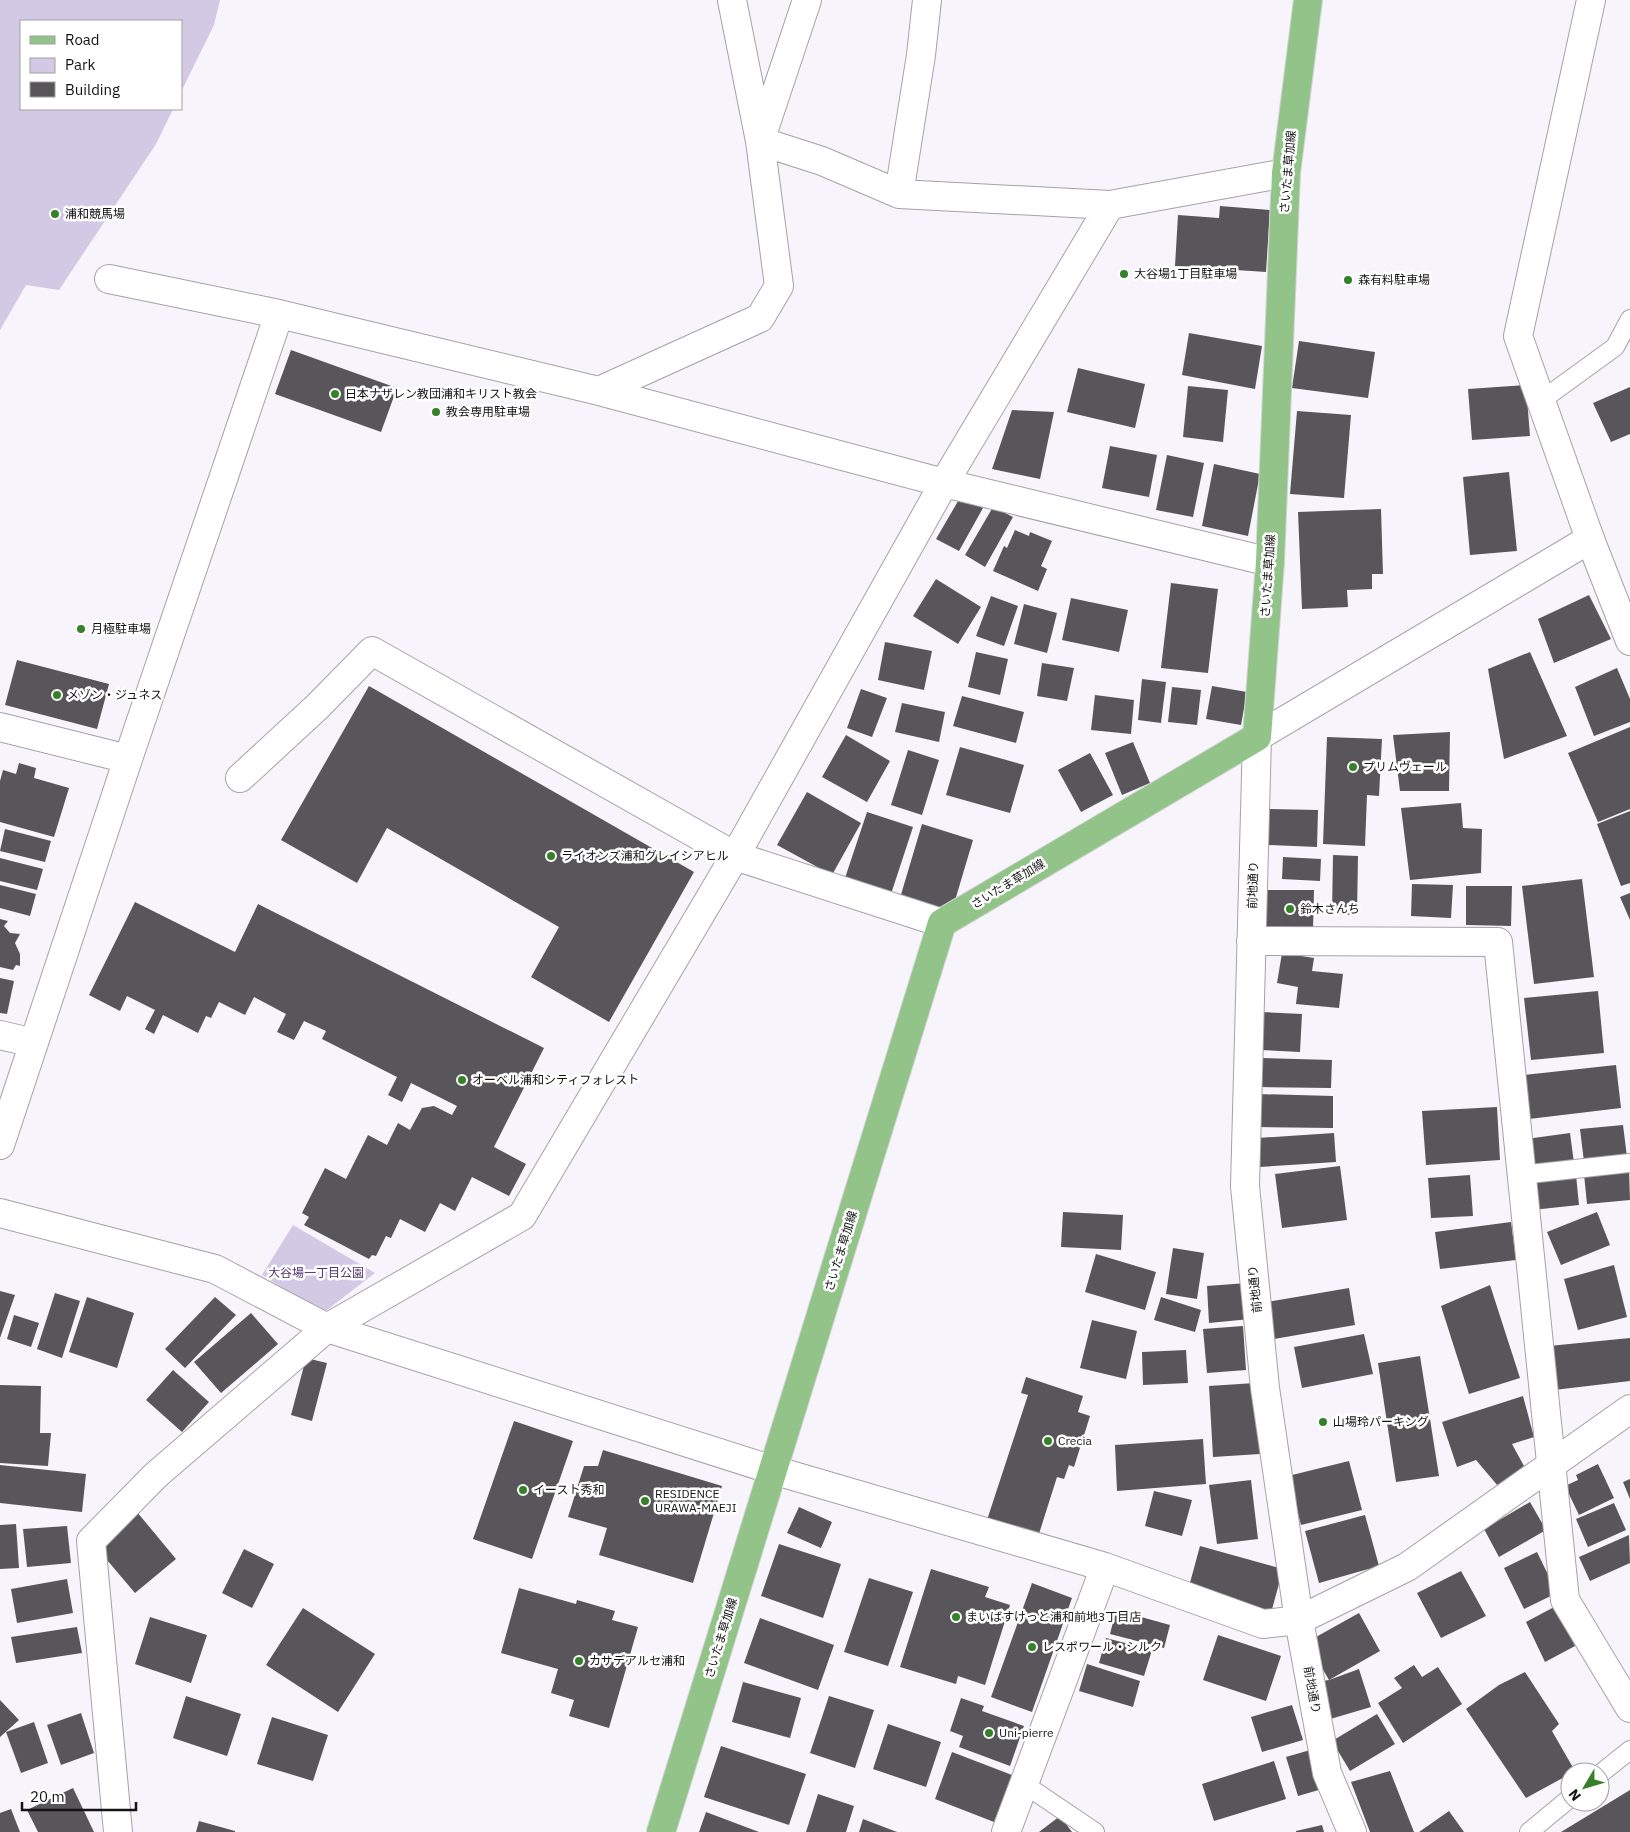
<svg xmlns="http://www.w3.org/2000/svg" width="1630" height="1832" viewBox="0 0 1630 1832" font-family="'IBM Plex Sans','Noto Sans JP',sans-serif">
  <rect width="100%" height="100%" fill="#f7f5fb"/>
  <path fill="#d3c9e5" d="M0 0H220L214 25 181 92V21H21V109H173L156 144 59 290 26 285 0 330Z
    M293 1225 375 1273 323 1313 262 1275Z"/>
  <path fill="#58565b" d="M1220 206 1270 210 1266 272 1175 266 1178 215 1219 218Z
    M1189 333 1262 346 1255 389 1182 375Z
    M1299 341 1375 352 1368 398 1292 388Z
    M291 350 397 388 381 432 275 394Z
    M1078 368 1145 384 1135 428 1067 412Z
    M1526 385 1530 436 1472 440 1468 389Z
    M1188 386 1228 390 1223 442 1183 437Z
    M1630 387V434L1611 442 1593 403Z
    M1012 410 1054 412 1040 479 992 469Z
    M1297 411 1351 415 1344 498 1290 494Z
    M1110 446 1157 455 1149 497 1102 488Z
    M1167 455 1204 463 1193 517 1156 510Z
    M1214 464 1260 474 1248 536 1202 526Z
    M1509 472 1517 551 1470 555 1463 477Z
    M961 496 983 508 959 551 936 539Z
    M993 507 1013 517 985 567 965 555Z
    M1381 509 1383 574H1372V589L1347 590 1348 607 1302 609 1298 512Z
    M1015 530 1029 536 1030 532 1052 541 1041 566 1047 569 1038 591 993 571 1004 546 1007 548Z
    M936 579 981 607 958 644 913 616Z
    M1171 583 1218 589 1208 673 1161 668Z
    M1589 595 1611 639 1554 663 1538 619Z
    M991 596 1018 606 1004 646 976 636Z
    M1071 598 1128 610 1119 652 1062 640Z
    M1024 604 1057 613 1047 653 1014 644Z
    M885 642 932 651 924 690 878 680Z
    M976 652 1008 659 1000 695 968 687Z
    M1530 652 1567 736 1504 759 1488 669Z
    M17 660 109 684 97 729 5 705Z
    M1042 663 1074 668 1067 701 1037 696Z
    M1617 668 1630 699V722L1594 736 1575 687Z
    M1142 679 1166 682 1161 723 1138 720Z
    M369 686 694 872 609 1022 531 977 559 927 387 828 357 883 281 840Z
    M1212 686 1247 692 1241 725 1206 719Z
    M1172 687 1201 690 1197 725 1168 722Z
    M861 689 887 698 872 737 847 728Z
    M1095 695 1134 700 1131 734 1091 730Z
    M962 696 1024 712 1016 743 953 726Z
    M902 703 945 712 939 742 895 732Z
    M1630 727V809L1598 822 1568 753Z
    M1450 732 1449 791H1400L1393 735Z
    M846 735 890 761 867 802 822 777Z
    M1327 737 1382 739 1379 796 1367 795 1365 846 1323 844Z
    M1133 742 1150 783 1122 795 1105 753Z
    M960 747 1024 765 1010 813 946 795Z
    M908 750 939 760 922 815 891 805Z
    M1090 753 1113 795 1081 812 1058 770Z
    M19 763 36 768 34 778 69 788 54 837 0 822V781L3 770 16 774Z
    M807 792 861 823 832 875 777 845Z
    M1461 803 1463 828 1482 829 1481 873 1410 880 1401 808Z
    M1268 809 1318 810 1317 847 1267 845Z
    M1630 811V883L1621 886 1597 824Z
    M867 812 913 827 891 894 845 878Z
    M922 824 973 840 951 914 900 898Z
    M5 829 51 841 45 862 0 851Z
    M1333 855 1358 856 1357 915 1332 914Z
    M1283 857 1321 859 1320 881 1282 879Z
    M0 858 43 869 37 890 0 881Z
    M1582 879 1594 977 1534 984 1522 886Z
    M1412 884 1453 885 1451 918 1411 916Z
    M0 885 36 894 30 916 0 908Z
    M1466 886H1512L1511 926 1466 925Z
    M1266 890H1314L1313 930 1266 928Z
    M1630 893V920L1620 897Z
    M135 902 235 952 258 904 544 1048 494 1147 526 1164 509 1196 472 1177 455 1211 440 1203 425 1232 400 1219 391 1238 386 1236 376 1256 372 1255 369 1259 304 1225 309 1217 302 1213 325 1168 346 1179 368 1135 387 1145 398 1123 410 1130 422 1108 434 1106 452 1115 457 1106 411 1083 402 1102 388 1095 397 1077 322 1039 326 1031 304 1021 294 1040 277 1032 286 1014 254 997 245 1015 219 1002 211 1018 206 1016 198 1033 163 1015 154 1034 145 1029 155 1010 127 996 120 1011 89 995Z
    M0 919 8 921 4 926 10 933 20 934 15 943 20 954V966L16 965 13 970 0 967Z
    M1282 953 1314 958 1312 971 1343 974 1339 1008 1296 1004 1298 987 1277 983Z
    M0 978 14 981 7 1014 0 1013Z
    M1598 991 1604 1053 1531 1060 1524 998Z
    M1262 1012 1302 1014 1300 1052 1260 1050Z
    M1261 1058 1332 1060 1331 1088 1260 1087Z
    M1616 1065 1621 1108 1529 1119 1524 1075Z
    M1257 1094 1333 1096V1128L1257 1127Z
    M1497 1107 1500 1160 1426 1165 1422 1111Z
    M1623 1125 1627 1157 1584 1162 1580 1129Z
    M1334 1133 1336 1162 1259 1167 1257 1138Z
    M1570 1133 1574 1163 1530 1168 1526 1139Z
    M1340 1166 1347 1220 1282 1228 1275 1174Z
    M1629 1169 1630 1200 1587 1204 1584 1174Z
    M1470 1175 1473 1216 1431 1218 1428 1178Z
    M1576 1175 1579 1205 1532 1210 1528 1180Z
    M1063 1212 1123 1215 1121 1250 1061 1247Z
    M1597 1212 1610 1245 1561 1265 1547 1232Z
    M1511 1222 1516 1260 1440 1269 1435 1232Z
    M1173 1248 1204 1253 1197 1299 1166 1294Z
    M1096 1254 1156 1272 1145 1310 1085 1292Z
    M1614 1265 1627 1317 1578 1330 1564 1279Z
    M1247 1283 1250 1319 1209 1323 1207 1286Z
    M1490 1285 1520 1378 1469 1394 1441 1306Z
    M1349 1288 1355 1325 1274 1339 1267 1302Z
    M0 1291 15 1295 0 1338Z
    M55 1293 80 1301 62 1358 37 1349Z
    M87 1297 134 1313 117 1368 69 1352Z
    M215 1297 236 1315 185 1368 165 1349Z
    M1161 1297 1201 1310 1195 1332 1154 1320Z
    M251 1313 278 1344 221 1393 194 1362Z
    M14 1315 39 1323 31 1347 7 1339Z
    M1092 1320 1137 1331 1126 1379 1080 1368Z
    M1243 1326 1246 1370 1207 1373 1203 1329Z
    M1364 1334 1373 1374 1302 1388 1294 1347Z
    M1630 1338V1381L1554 1390 1549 1346Z
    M1186 1350 1188 1383 1143 1385 1142 1352Z
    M1420 1356 1439 1476 1396 1482 1378 1363Z
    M306 1358 327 1363 312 1421 291 1415Z
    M173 1370 209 1402 182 1432 146 1400Z
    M1026 1377 1083 1396 1078 1412 1090 1416 1074 1467 1069 1465 1064 1479 1057 1477 1038 1537 987 1520 1028 1395 1021 1393Z
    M1255 1383 1260 1454 1213 1457 1209 1386Z
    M0 1385 41 1386 40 1433H51L48 1466 0 1463Z
    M1523 1396 1534 1437 1512 1444 1524 1466 1498 1486 1476 1460 1457 1467 1442 1422Z
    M514 1421 573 1441 532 1559 473 1539Z
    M1203 1439 1206 1484 1117 1491 1115 1445Z
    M603 1450 722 1486 693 1583 599 1555 607 1528 568 1517 584 1466H598Z
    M1349 1461 1362 1510 1301 1525 1288 1476Z
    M1598 1464 1614 1498 1579 1515 1565 1486 1578 1480 1576 1475Z
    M0 1465 86 1474 82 1512 0 1503Z
    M1630 1479V1499L1623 1482Z
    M1251 1480 1258 1539 1217 1544 1209 1485Z
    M1154 1491 1192 1500 1182 1536 1145 1526Z
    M1530 1502 1546 1530 1499 1557 1484 1529Z
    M1614 1503 1626 1530 1588 1547 1576 1519Z
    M799 1507 832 1522 821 1548 787 1533Z
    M137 1512 176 1559 135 1593 96 1547Z
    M1365 1515 1379 1566 1319 1583 1305 1531Z
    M16 1524 19 1568 0 1569V1525Z
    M67 1526 71 1563 27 1567 23 1529Z
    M1629 1535 1630 1563 1590 1581 1579 1557Z
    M779 1544 841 1564 823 1618 761 1596Z
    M1200 1546 1283 1569 1271 1613 1188 1590Z
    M244 1549 274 1564 252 1608 222 1593Z
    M1537 1552 1557 1593 1524 1609 1504 1568Z
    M931 1569 989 1587 985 1597 1010 1605 985 1685 958 1676 956 1684 900 1667Z
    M1461 1571 1486 1616 1441 1638 1417 1593Z
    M869 1578 913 1592 888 1666 844 1652Z
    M67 1579 73 1613 17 1623 11 1589Z
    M1032 1583 1072 1598 1032 1712 991 1697Z
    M519 1588 576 1604 577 1600 615 1611 612 1620 638 1627 609 1728 569 1716 574 1700 551 1693 558 1669 501 1653Z
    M1556 1606 1575 1646 1545 1662 1526 1622Z
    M303 1608 375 1654 338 1712 266 1665Z
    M1116 1610 1170 1625 1164 1648 1110 1634Z
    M1359 1613 1380 1651 1329 1680 1359 1669 1371 1707 1327 1720 1316 1682 1329 1680 1307 1642Z
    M150 1617 207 1635 191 1683 135 1664Z
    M760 1618 834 1645 818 1690 744 1663Z
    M77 1627 82 1653 16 1663 11 1637Z
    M1218 1635 1281 1656 1266 1701 1203 1680Z
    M1106 1638 1152 1650 1144 1676 1099 1663Z
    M1087 1664 1140 1681 1133 1707 1079 1691Z
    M1414 1665 1422 1677 1438 1667 1462 1704 1403 1743 1378 1703 1402 1688 1394 1678Z
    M1525 1672 1559 1724 1552 1731 1575 1771 1570 1772V1774L1526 1798 1466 1709 1499 1685Z
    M743 1682 801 1698 790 1738 732 1722Z
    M186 1696 241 1714 227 1756 173 1738Z
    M829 1696 874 1710 855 1768 810 1753Z
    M961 1698 984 1706 982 1711 1024 1726 1010 1766 959 1747 963 1736 950 1731Z
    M0 1700 19 1720 0 1737Z
    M1292 1705 1303 1740 1262 1752 1251 1717Z
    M81 1713 94 1753 61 1765 47 1725Z
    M1377 1714 1395 1744 1350 1771 1332 1741Z
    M272 1717 328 1735 313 1781 257 1764Z
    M34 1722 48 1763 21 1773 6 1732Z
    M888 1724 941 1742 926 1787 873 1769Z
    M721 1746 806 1774 789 1825 704 1797Z
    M1317 1748 1329 1787 1298 1796 1286 1757Z
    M952 1752 1012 1775 994 1822 935 1799Z
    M1274 1761 1286 1799 1214 1821 1202 1784Z
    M1390 1771 1414 1832H1370L1351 1782Z
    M73 1788 94 1832H38L27 1810Z
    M1630 1790V1832H1561Z
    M818 1794 854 1806 846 1832H806Z
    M11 1809 20 1832H0V1813Z
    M1449 1811 1464 1832H1419Z
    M706 1812 759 1832H699Z
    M1060 1816 1072 1832H1039Z
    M863 1819 897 1832H859Z
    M199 1821 235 1831V1832H196Z
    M1322 1825 1324 1832H1296V1831Z"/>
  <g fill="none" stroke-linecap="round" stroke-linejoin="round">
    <defs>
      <path id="service" d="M1542 400 1615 347 1630 319
        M1521 1175 1630 1163
        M1600 1774 1630 1750
        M1024 1784 1095 1832
        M1529 1832 1570 1798"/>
      <path id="minor" d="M807 0 760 141 822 161 899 194 1110 205
        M899 194 921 55 927 0
        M109 279 279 314 599 391 944 483 1270 562
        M599 391 760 318 779 286 760 141 732 0
        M1590 539 1518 336 1591 0
        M0 727 128 759
        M1257 737 1245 1186 1265 1388 1299 1620 1327 1773 1352 1832
        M240 778 317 707 372 651 735 856 942 923
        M1251 941 1498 942 1565 1600 1630 1708
        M0 1035 34 1043
        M0 1145 128 759 279 314
        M0 1213 215 1269 327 1328 773 1470 1105 1567 1263 1624 1299 1620 1407 1567 1630 1409
        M118 1832 91 1541 156 1475 327 1328 522 1216 735 856 944 483 1110 205 1286 173
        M1006 1832 1105 1567"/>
      <path id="tertiary" d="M1257 737 1590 539 1630 641"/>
      <path id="primary" d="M661 1832 942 923 1257 737 1270 562 1286 173 1308 0"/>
    </defs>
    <use href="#service" stroke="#a4a2a7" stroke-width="20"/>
    <use href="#minor" stroke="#a4a2a7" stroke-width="30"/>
    <use href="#tertiary" stroke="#a4a2a7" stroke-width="30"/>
    <use href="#primary" stroke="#d5d4d5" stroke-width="30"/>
    <use href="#service" stroke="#fff" stroke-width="18"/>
    <use href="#minor" stroke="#fff" stroke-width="28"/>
    <use href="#tertiary" stroke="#fff" stroke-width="28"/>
    <use href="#primary" stroke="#92c489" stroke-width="28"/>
  </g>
  <g fill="#358028" stroke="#fff" stroke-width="2">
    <circle cx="55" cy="214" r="5"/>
    <circle cx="1124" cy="274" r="5"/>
    <circle cx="1348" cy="280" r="5"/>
    <circle cx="335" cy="394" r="5"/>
    <circle cx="436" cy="412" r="5"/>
    <circle cx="81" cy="629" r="5"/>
    <circle cx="57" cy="695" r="5"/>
    <circle cx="1353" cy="767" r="5"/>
    <circle cx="551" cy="856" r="5"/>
    <circle cx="1290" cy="909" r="5"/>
    <circle cx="462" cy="1080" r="5"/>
    <circle cx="1323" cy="1422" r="5"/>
    <circle cx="1048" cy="1441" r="5"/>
    <circle cx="523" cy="1490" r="5"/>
    <circle cx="645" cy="1501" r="5"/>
    <circle cx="956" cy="1617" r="5"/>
    <circle cx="1032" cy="1647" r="5"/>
    <circle cx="579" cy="1661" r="5"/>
    <circle cx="989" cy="1733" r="5"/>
  </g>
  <g text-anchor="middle" stroke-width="5" stroke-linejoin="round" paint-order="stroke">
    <g font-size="12" fill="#131214" stroke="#fff">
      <text transform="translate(1288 172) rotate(-85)" y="4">さいたま草加線</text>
      <text transform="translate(1268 576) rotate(-86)" y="4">さいたま草加線</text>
      <text transform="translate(1008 884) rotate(-31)" y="4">さいたま草加線</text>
      <text transform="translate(1253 885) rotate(-88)" y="4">前地通り</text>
      <text transform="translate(841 1251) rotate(-73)" y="4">さいたま草加線</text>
      <text transform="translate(1255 1289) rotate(-96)" y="4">前地通り</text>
      <text transform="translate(721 1638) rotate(-73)" y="4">さいたま草加線</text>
      <text transform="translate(1312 1690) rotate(80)" y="4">前地通り</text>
    </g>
    <g font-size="12" fill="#131214" stroke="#fff" text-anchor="start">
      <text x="65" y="218">浦和競馬場</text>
      <text x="1134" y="278">大谷場1丁目駐車場</text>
      <text x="1358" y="284">森有料駐車場</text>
      <text x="345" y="398">日本ナザレン教団浦和キリスト教会</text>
      <text x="446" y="416">教会専用駐車場</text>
      <text x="91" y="633">月極駐車場</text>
      <text x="67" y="699">メゾン・ジュネス</text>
      <text x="1363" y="771">プリムヴェール</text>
      <text x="561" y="860">ライオンズ浦和グレイシアヒル</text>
      <text x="1300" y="913">鈴木さんち</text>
      <text x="472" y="1084">オーベル浦和シティフォレスト</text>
      <text x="1333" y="1426">山場玲パーキング</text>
      <text x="1058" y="1445">Crecia</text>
      <text x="533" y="1494">イースト秀和</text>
      <text x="655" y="1498">RESIDENCE<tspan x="655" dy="14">URAWA-MAEJI</tspan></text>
      <text x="966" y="1621">まいばすけっと浦和前地3丁目店</text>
      <text x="1042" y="1651">レスポワール・シルク</text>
      <text x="589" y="1665">カサデアルセ浦和</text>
      <text x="999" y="1737">Uni-pierre</text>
    </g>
    <g font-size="12" fill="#4c336c" stroke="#fff">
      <text x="316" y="1277">大谷場一丁目公園</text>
    </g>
  </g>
  <rect x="20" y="20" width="162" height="90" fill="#ffffff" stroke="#a1a0a1"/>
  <rect x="30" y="36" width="25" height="8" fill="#92c489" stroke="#a1a0a1"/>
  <text x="65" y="45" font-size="15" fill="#131214">Road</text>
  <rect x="30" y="58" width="25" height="15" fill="#d3c9e5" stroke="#a1a0a1"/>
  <text x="65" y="70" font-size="15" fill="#131214">Park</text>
  <rect x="30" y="82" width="25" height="15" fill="#58565b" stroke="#a1a0a1"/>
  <text x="65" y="95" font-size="15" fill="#131214">Building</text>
  <g transform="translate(1585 1787) rotate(232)"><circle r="24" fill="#ffffff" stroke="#a1a0a1"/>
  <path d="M0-4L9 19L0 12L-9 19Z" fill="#358028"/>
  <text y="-8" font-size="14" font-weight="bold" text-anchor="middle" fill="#131214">N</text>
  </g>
  <path d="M22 1802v8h114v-8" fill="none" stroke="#131214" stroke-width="2.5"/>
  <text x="30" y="1802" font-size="15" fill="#131214" stroke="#ffffff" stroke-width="4" paint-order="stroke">20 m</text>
</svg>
